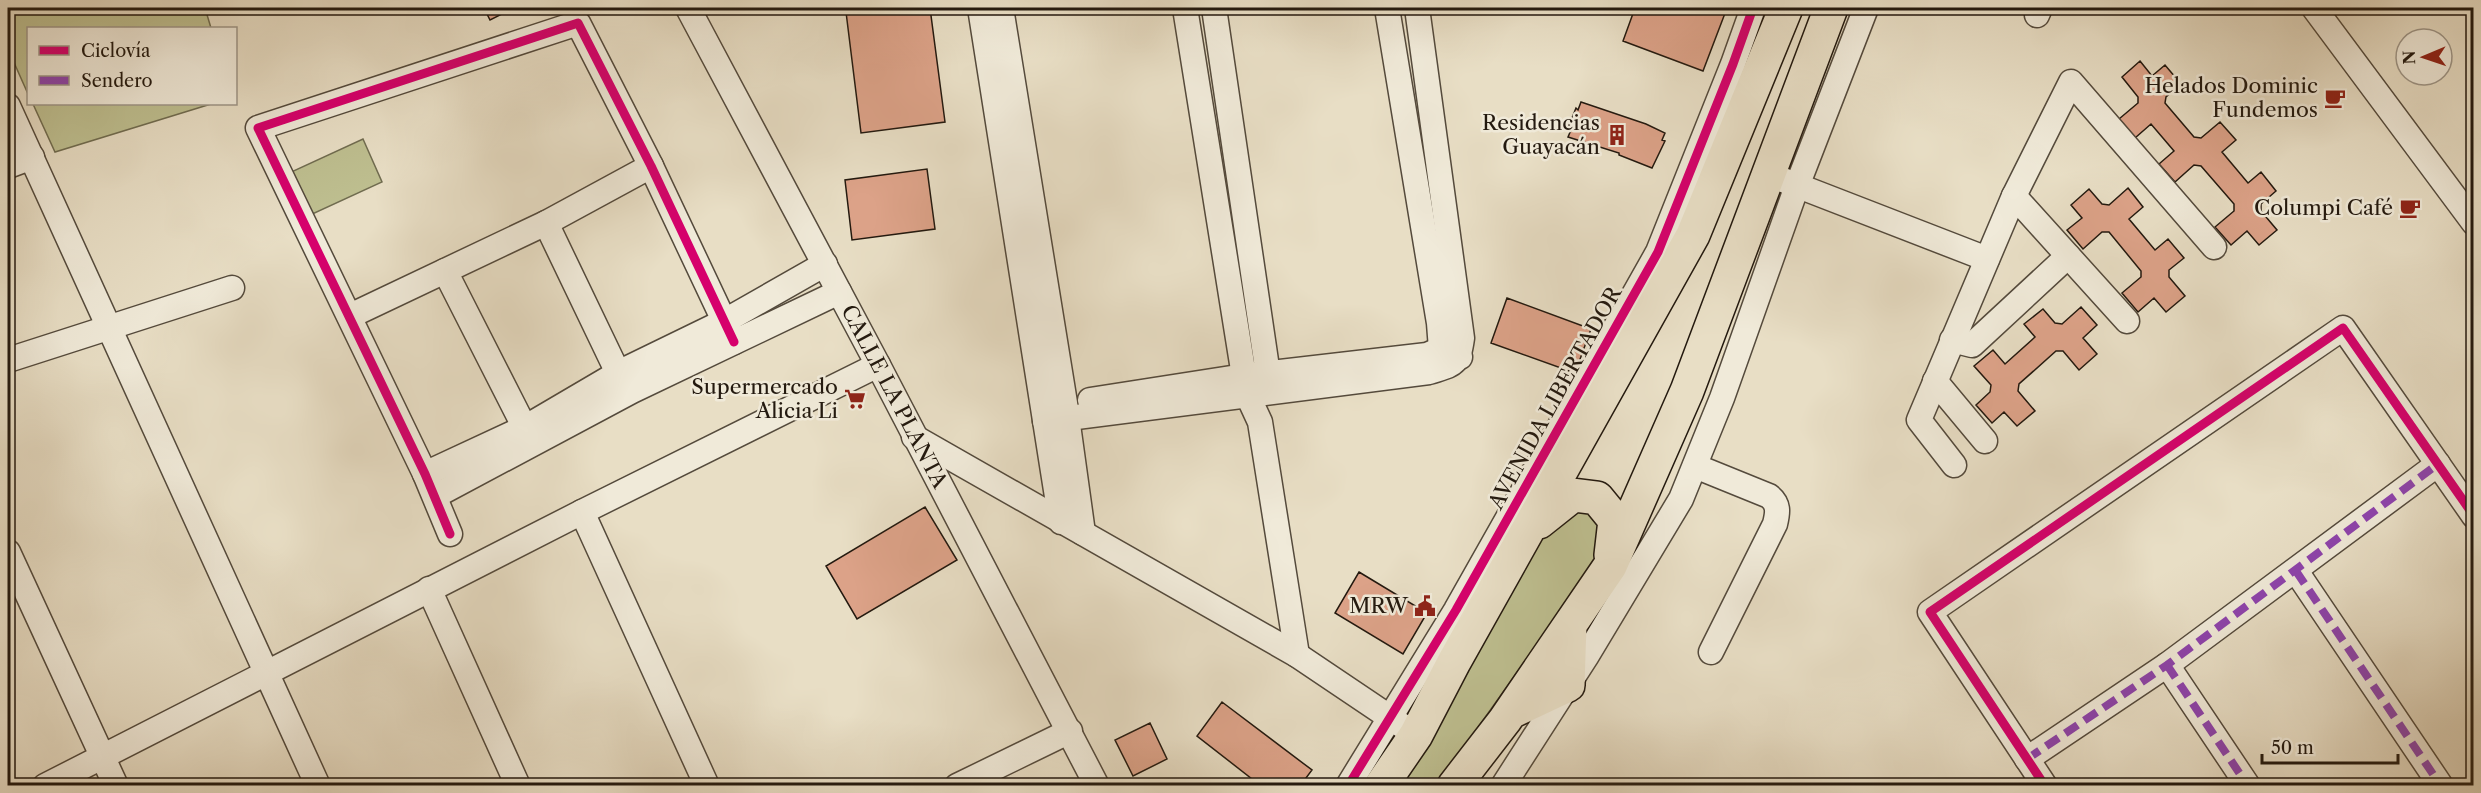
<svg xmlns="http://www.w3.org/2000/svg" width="2481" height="793" viewBox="0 0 2481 793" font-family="'Libre Caslon Text',serif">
  <rect width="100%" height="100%" fill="#e8dec5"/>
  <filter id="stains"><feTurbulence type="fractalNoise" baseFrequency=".00333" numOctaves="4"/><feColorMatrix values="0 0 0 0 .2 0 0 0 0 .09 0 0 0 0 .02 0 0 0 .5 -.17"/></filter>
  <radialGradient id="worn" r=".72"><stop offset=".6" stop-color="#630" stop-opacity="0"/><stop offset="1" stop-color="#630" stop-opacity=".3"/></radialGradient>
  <path fill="#bebf90" stroke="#706c50" stroke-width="1.5" d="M8 8H205L211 28H28V94L8 49Z
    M33 104H211L55 152Z
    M363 139 382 182 308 216 289 173Z
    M1576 488 1609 543 1437 785 1391 786 1562 504Z"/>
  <path fill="#dca288" stroke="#23190f" stroke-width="1.5" d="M484 8H514L490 20Z
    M880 8H930L945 122 861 133 846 12Z
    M1635 8H1727L1703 71 1623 41Z
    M2140 61 2152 76 2165 65 2181 84 2166 97 2165 103 2194 137 2201 138 2220 122 2236 140 2222 152 2248 183 2261 172 2276 191 2261 204V211L2277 230 2259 245 2247 231 2231 245 2215 227 2234 211V204L2201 166 2194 165 2175 182 2159 164 2174 151 2151 124 2135 138 2119 119 2138 103V97L2122 77Z
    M1581 102 1646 124 1665 133 1662 140 1665 141 1652 168 1619 155V153L1568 137 1571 130 1568 128 1576 108 1578 110Z
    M927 169 935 229 852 240 845 180Z
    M2128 188 2143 207 2129 219 2155 250 2168 239 2184 258 2169 270V277L2185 296 2166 312 2154 298 2138 312 2122 293 2141 277V271L2109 232H2102L2083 249 2067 230 2082 218 2071 205 2089 189 2102 204 2109 205Z
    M1507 298 1591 329 1575 373 1491 343Z
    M2081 307 2097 325 2083 338 2097 354 2079 370 2063 351H2056L2019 384 2018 391 2035 411 2017 426 2004 412 1992 423 1976 405 1990 392 1991 385 1974 366 1993 350 2005 364 2035 337 2024 324 2043 309 2055 323 2062 324Z
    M925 507 957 560 857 619 826 566Z
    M1359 572 1427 613 1403 654 1335 613Z
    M1222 702 1312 770 1300 786H1261L1197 736Z
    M1150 723 1167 759 1133 776 1115 740Z"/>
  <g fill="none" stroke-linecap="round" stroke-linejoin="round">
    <defs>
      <g id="minor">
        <path id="s1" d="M688 8 878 365 1097 786"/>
        <path d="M980 8 1061 522"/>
        <path d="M1001 8 1065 403 1083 533"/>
        <path d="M1185 8 1244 376 1248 396 1260 422 1297 655"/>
        <path d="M1214 8 1270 388"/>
        <path d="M1387 8 1439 323 1441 349"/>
        <path d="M2314 8 2474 223"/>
        <path d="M2037 15 2040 8"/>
        <path d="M8 106 318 786"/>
        <path d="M8 166 32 157"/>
        <path d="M1783 180 1987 259"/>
        <path d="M2014 196 2127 321"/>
        <path d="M546 223 618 373 627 384"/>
        <path d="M445 271 532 442"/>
        <path d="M350 316 546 223 651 166"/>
        <path d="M1952 340 1972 345 2068 256"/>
        <path d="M8 360 232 288"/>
        <path d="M1935 381 1985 441"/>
        <path d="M1090 400 1244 376 1427 355 1441 349 1460 357"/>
        <path d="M1045 421 1429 372C1454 364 1458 366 1462 338L1417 8"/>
        <path d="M914 437 1297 655 1404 727"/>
        <path d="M1954 465 1919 420 2014 196 2071 82 2214 247"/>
        <path d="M1695 466 1769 496C1779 504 1778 512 1775 524L1711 652"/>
        <path d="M425 474 526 427 618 373 725 321 825 264"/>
        <path d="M435 496 632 391 839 292"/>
        <path d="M582 512 707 786"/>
        <path d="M450 534 425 474 258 128 578 23 651 166 734 342"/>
        <path d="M8 552 116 786"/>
        <path d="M2296 571 2441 786"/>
        <path d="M429 589 518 786"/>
        <path d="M2167 665 2248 786"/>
        <path d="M2027 759 2167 665 2438 464"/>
        <path d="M45 786 582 512 878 365"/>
        <path d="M957 786 1070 731"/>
        <path d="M1348 786 1456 610 1658 252 1733 64 1753 8"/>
        <path d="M1503 786 1586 657 1681 499 1722 398 1797 186 1866 8"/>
        <path d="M2045 786 1930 612 2343 328 2474 516"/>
      </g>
      <path id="highway" d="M1539 522 1573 495 1597 498 1615 520 1611 555
        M1513 711 1568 685 1570 625
        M1381 786 1416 735 1454 662 1693 235 1786 8
        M1454 786 1505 720 1610 566 1687 391 1831 8"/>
    </defs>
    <use href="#minor" stroke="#544a3c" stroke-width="27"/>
    <use href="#highway" stroke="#23190f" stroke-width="36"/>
    <use href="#minor" stroke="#f0ead9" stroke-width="24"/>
    <use href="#highway" stroke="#e8dec5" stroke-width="33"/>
    <path stroke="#8e44ad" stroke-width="8" stroke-dasharray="15 8" stroke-linecap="butt" d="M2296 571 2441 786
      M2167 665 2248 786
      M2027 759 2167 665 2438 464"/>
    <defs>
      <path id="cycleway" d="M450 534 425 474 258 128 578 23 651 166 734 342
        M1348 786 1456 610 1658 252 1733 64 1753 8
        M2045 786 1930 612 2343 328 2474 516"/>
    </defs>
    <use href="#cycleway" stroke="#f0ead9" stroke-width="13"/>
    <use href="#cycleway" stroke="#d6006c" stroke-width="9"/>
  </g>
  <defs>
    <symbol id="cafe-bare" viewBox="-9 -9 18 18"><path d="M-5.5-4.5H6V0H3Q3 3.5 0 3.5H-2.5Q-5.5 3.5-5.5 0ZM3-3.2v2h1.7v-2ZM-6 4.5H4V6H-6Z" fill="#8f2418" stroke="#f0ead9" stroke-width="2.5" paint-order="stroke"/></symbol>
    <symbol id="building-bare" viewBox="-9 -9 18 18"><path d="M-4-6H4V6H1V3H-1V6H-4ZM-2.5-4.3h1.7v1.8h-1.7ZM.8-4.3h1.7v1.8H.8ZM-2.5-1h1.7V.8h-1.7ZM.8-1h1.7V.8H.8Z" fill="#8f2418" stroke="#f0ead9" stroke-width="2.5" paint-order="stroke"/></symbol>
    <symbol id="supermarket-bare" viewBox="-9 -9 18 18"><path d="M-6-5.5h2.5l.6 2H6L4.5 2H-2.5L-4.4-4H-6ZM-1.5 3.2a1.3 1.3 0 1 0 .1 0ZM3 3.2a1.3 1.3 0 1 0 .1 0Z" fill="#8f2418" stroke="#f0ead9" stroke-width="2.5" paint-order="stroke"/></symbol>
    <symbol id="civic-bare" viewBox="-9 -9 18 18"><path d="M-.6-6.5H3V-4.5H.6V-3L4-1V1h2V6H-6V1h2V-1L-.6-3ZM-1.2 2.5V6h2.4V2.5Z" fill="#8f2418" stroke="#f0ead9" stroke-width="2.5" paint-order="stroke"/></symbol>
  </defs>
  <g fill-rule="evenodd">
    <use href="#cafe-bare" x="2320" y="83" width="30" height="30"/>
    <use href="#building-bare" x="1602" y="120" width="30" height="30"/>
    <use href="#cafe-bare" x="2395" y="193" width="30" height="30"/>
    <use href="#supermarket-bare" x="840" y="384" width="30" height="30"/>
    <use href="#civic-bare" x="1410" y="591" width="30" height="30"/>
  </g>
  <g text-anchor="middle" stroke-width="5" stroke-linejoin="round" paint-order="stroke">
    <g font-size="21" fill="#23190f" stroke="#f0ead9" text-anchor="end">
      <text x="2318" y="93">Helados Dominic<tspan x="2318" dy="24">Fundemos</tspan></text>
      <text x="1600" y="130">Residencias<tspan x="1600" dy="24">Guayacán</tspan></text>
      <text x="2393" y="215">Columpi Café</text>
      <text x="838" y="394">Supermercado<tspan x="838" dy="24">Alicia Li</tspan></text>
      <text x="1408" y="613">MRW</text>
    </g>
    <g font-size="21" fill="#23190f" stroke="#f0ead9">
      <text dy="7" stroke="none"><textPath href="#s1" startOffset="440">CALLE LA PLANTA</textPath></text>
      <text transform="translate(1555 398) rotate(-61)" y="7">AVENIDA LIBERTADOR</text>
    </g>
  </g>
  <rect width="2481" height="793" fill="none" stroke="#e8dec5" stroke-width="30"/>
  <rect x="9" y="9" width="2463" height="775" fill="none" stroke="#23190f" stroke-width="3"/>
  <rect x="15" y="15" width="2451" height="763" fill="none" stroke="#23190f" stroke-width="1.5"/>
  <rect x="27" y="27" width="210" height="78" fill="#f0ead9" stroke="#9e9688" stroke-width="1.5"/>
  <rect x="39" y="46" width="30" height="9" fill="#d6006c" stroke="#9e9688" stroke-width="1.5"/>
  <text x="81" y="57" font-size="18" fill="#23190f">Ciclovía</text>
  <rect x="39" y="76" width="30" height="9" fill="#8e44ad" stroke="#9e9688" stroke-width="1.5"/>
  <text x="81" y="87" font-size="18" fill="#23190f">Sendero</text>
  <g transform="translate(2424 57) rotate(268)"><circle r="28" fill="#f0ead9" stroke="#9e9688" stroke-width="1.5"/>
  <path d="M0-4.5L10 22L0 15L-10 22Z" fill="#8f2418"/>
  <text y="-9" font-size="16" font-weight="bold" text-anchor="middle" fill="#23190f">N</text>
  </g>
  <path d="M2262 754v9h136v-9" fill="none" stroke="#23190f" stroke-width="3"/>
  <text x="2271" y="754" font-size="18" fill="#23190f" stroke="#f0ead9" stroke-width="4.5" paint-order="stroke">50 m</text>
  <rect width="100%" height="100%" filter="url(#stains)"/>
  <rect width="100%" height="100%" fill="url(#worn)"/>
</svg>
